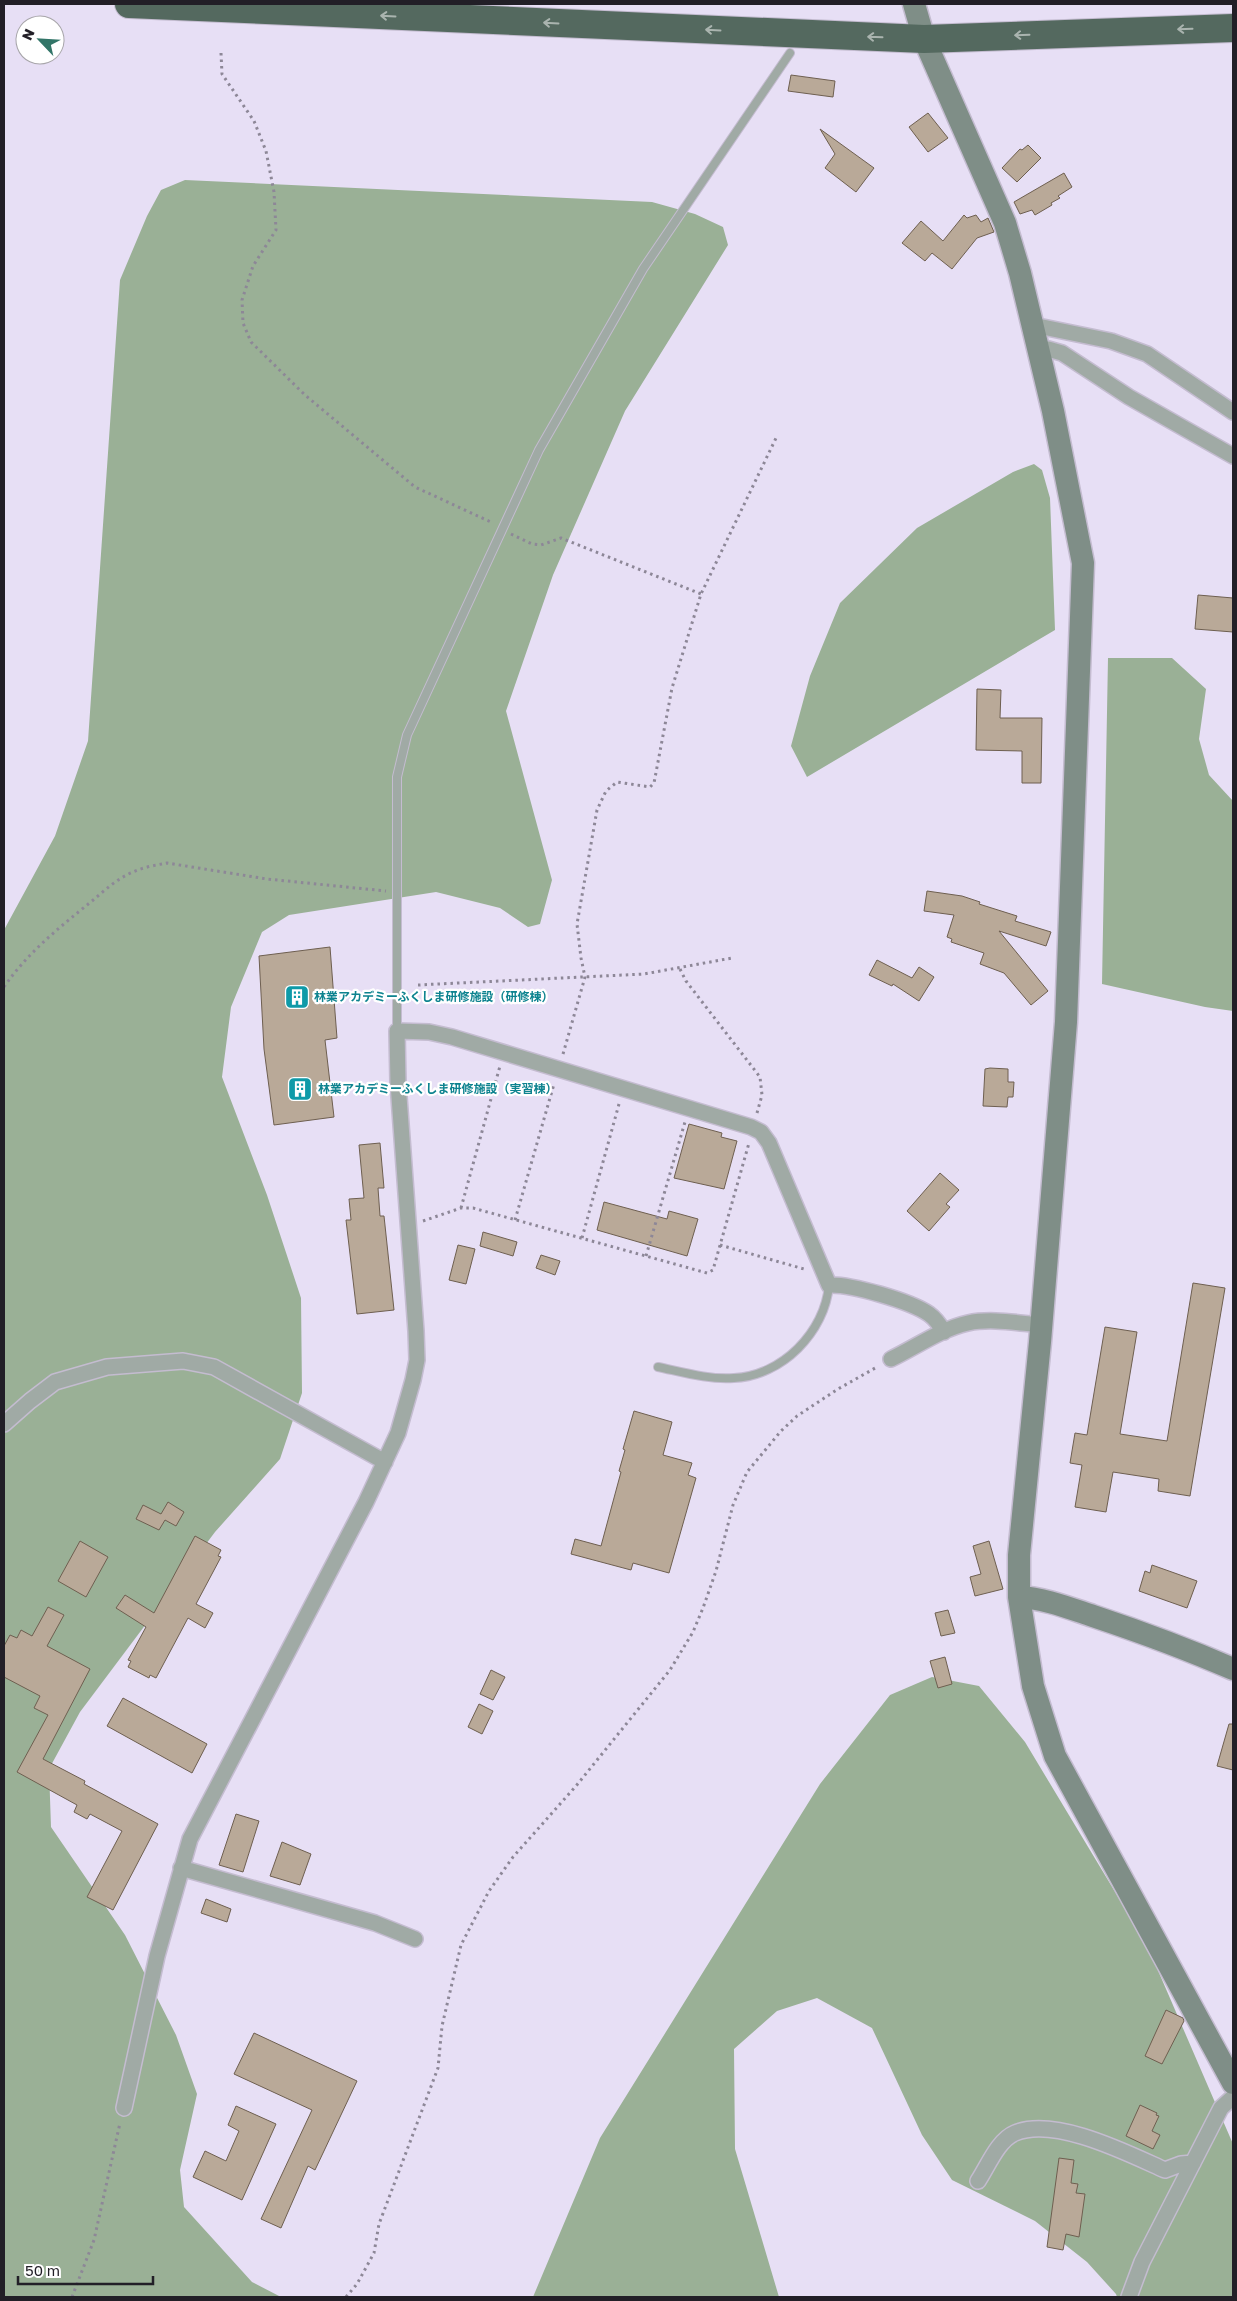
<svg xmlns="http://www.w3.org/2000/svg" width="1237" height="2301" viewBox="0 0 1237 2301" font-family="'Golos Text','Noto Sans JP',sans-serif">
  <rect width="100%" height="100%" fill="#e7dff5"/>
  <path fill="#9ab096" d="M185 180 652 202 695 214 723 227 728 245 625 411 553 575 506 711 552 880 540 924 528 927 500 908 436 892 289 915 262 932 231 1007 222 1077 267 1195 301 1298 302 1393 280 1459 215 1532 80 1712 49 1769 51 1827 125 1935 176 2035 197 2094 180 2170 184 2207 252 2282 281 2297H4V930L55 836 88 741 120 280 147 216 161 190Z
    M1034 464 1042 470 1050 498 1055 630 807 777 791 746 810 676 840 603 917 528 1013 472Z
    M1108 658H1172L1206 689 1199 739 1209 775 1233 801V1011L1205 1007 1102 984Z
    M932 1677 979 1686 1025 1742 1147 1945 1233 2144V2297H1117L1116 2294 1087 2262 1035 2221 952 2180 922 2135 872 2028 817 1998 777 2011 734 2049 735 2149 779 2297H533L600 2138 820 1784 890 1695Z"/>
  <path fill="#b9a998" stroke="#6e5f50" d="M791 75 835 81 833 97 788 91Z
    M928 113 948 138 928 152 909 127Z
    M820 129 874 168 856 192 825 168 835 154Z
    M1028 145 1041 158 1017 182 1002 168 1020 149 1022 150Z
    M1064 173 1072 187 1058 196 1060 198 1051 203 1052 205 1035 215 1032 210 1020 214 1014 202Z
    M964 215 967 218 976 215 981 222 988 218 994 232 977 238 952 269 932 253 925 261 902 243 921 221 943 241Z
    M1198 595 1233 598V632L1195 629Z
    M977 689 1001 690 1000 718H1042L1041 783H1022V751L976 750Z
    M927 891 962 896 980 902 979 904 1017 916 1015 921 1051 932 1046 946 999 931 1048 991 1031 1005 1004 973 980 964 984 953 951 942 952 939 947 937 954 915 924 911Z
    M330 947 337 1038 325 1040 334 1117 274 1125 264 1049 259 956Z
    M877 960 912 978 919 967 934 977 919 1001 893 984 892 986 869 975Z
    M990 1068 1008 1069V1082H1014L1013 1097H1008L1007 1107 983 1106 985 1069Z
    M689 1124 722 1133 721 1137 737 1141 724 1189 674 1178Z
    M380 1143 384 1188H378L380 1216H384L394 1310 357 1314 346 1220H351L349 1199 364 1198 359 1145Z
    M940 1173 959 1190 946 1204 950 1207 929 1231 907 1211Z
    M604 1202 667 1219 669 1211 698 1219 687 1256 597 1230Z
    M483 1232 517 1242 513 1256 480 1246Z
    M458 1245 475 1249 466 1284 449 1280Z
    M541 1255 560 1261 555 1275 536 1268Z
    M1193 1283 1225 1288 1190 1496 1158 1491 1159 1479 1113 1472 1106 1512 1075 1507 1082 1465 1070 1463 1075 1433 1087 1435 1105 1327 1137 1332 1120 1434 1167 1441Z
    M634 1411 672 1422 663 1455 692 1463 688 1475 696 1478 669 1573 633 1563 631 1570 571 1554 575 1539 601 1546 621 1472 619 1471 625 1450 623 1449Z
    M168 1502 184 1512 176 1526 165 1520 159 1530 136 1519 143 1505 161 1514Z
    M195 1536 221 1550 218 1556 221 1557 196 1604 213 1613 205 1628 188 1618 156 1678 150 1675 149 1678 128 1667 131 1661 128 1660 146 1627 116 1608 125 1595 154 1613Z
    M80 1541 108 1557 86 1597 58 1581Z
    M989 1541 1003 1589 975 1596 970 1577 981 1574 973 1546Z
    M1152 1565 1197 1581 1187 1608 1139 1591 1145 1571 1150 1573Z
    M48 1607 64 1615 47 1646 90 1669 43 1759 85 1781 84 1784 158 1824 113 1910 87 1897 122 1831 90 1814 87 1819 74 1812 77 1805 17 1772 48 1715 34 1708 40 1696 4 1677V1646L10 1635 17 1638 21 1630 32 1636Z
    M948 1610 955 1633 941 1636 935 1613Z
    M945 1657 952 1684 938 1688 930 1661Z
    M491 1670 505 1677 493 1700 480 1694Z
    M123 1698 207 1744 192 1773 107 1726Z
    M479 1704 493 1711 482 1734 468 1727Z
    M1229 1724H1233V1770L1217 1766Z
    M236 1814 259 1821 243 1872 219 1865Z
    M282 1842 311 1854 300 1885 270 1876Z
    M206 1899 231 1909 227 1922 201 1913Z
    M1166 2010 1183 2018 1184 2021 1162 2064 1145 2056Z
    M254 2033 357 2081 315 2170 308 2166 281 2228 261 2219 312 2110 234 2074Z
    M1140 2105 1157 2113 1156 2115 1159 2116 1152 2131 1160 2135 1153 2149 1126 2136Z
    M236 2106 276 2124 242 2200 193 2177 205 2151 226 2161 239 2131 228 2125Z
    M1059 2158 1074 2160 1071 2183 1078 2184 1076 2193 1085 2194 1079 2237 1066 2234 1063 2250 1047 2247Z"/>
  <g fill="none" stroke-linecap="round" stroke-linejoin="round">
    <defs>
      <path id="lane" d="M397 1031V777L407 735 539 450 643 269 790 53
        M658 1367C682 1372 709 1380 734 1378 782 1376 825 1332 829 1285"/>
      <path id="street" d="M1033 325 1111 341 1147 354 1233 412
        M1039 351 1048 349 1062 353 1129 397 1233 456
        M891 1359C916 1347 941 1329 968 1323 991 1318 1017 1323 1041 1325
        M4 1424 30 1401 55 1382 107 1367 183 1361 214 1367 385 1462
        M181 1868 375 1923 415 1939
        M124 2108 157 1956 190 1839 366 1502 398 1433 413 1380 417 1360 416 1331 398 1083 397 1031 429 1032 452 1037 751 1127 761 1132 769 1143 829 1285C851 1284 910 1301 929 1314 936 1319 940 1325 944 1332
        M978 2181C988 2166 998 2140 1015 2133 1055 2116 1129 2154 1165 2170L1181 2164 1193 2163
        M1129 2297 1142 2262 1221 2108 1233 2097"/>
      <path id="secondary" d="M914 4 924 39 1005 223 1020 273 1053 411 1083 563 1066 1022 1040 1342 1019 1555V1597L1033 1686 1055 1756 1233 2083
        M1019 1597C1044 1598 1069 1608 1093 1616 1141 1632 1187 1649 1233 1669"/>
      <path id="highway" d="M129 4 924 39 1233 28"/>
    </defs>
    <use href="#lane" stroke="#c4bcd0" stroke-width="10"/>
    <use href="#street" stroke="#c4bcd0" stroke-width="18"/>
    <use href="#secondary" stroke="#c4bcd0" stroke-width="25"/>
    <use href="#highway" stroke="#c4bcd0" stroke-width="30"/>
    <path stroke="#8d8797" stroke-width="3" stroke-dasharray="2.5 4" stroke-linecap="butt" d="M221 53 222 74 254 121 266 151 274 192 276 230 253 266 242 300 243 323 251 342 305 395 415 487 493 523
      M511 534 532 544 541 545 561 538 701 594
      M680 969 686 981 760 1077 762 1095 757 1113
      M418 985 644 974 732 958
      M4 987C28 952 60 927 92 901 105 890 118 878 133 872 144 867 156 865 167 863L267 879 386 891
      M563 1054 585 977 581 958 577 924 597 810 606 791 617 782 650 787 654 783 672 688 701 594 777 436
      M461 1208 500 1066
      M515 1220 554 1084
      M423 1221 461 1208H473L707 1273 713 1270 749 1143
      M582 1238 619 1104
      M720 1245 804 1269
      M646 1256 685 1122
      M72 2297 94 2240 120 2123
      M346 2297 357 2284 374 2253 379 2224 438 2068 442 2026 461 1945 489 1891 513 1857 576 1786 670 1670 693 1632 703 1608 716 1571 733 1505 747 1472 781 1431 797 1416 838 1389 877 1367"/>
    <use href="#lane" stroke="#a0aaa5" stroke-width="8"/>
    <use href="#street" stroke="#a0aaa5" stroke-width="15"/>
    <use href="#secondary" stroke="#7f8e87" stroke-width="22"/>
    <use href="#highway" stroke="#54695f" stroke-width="28"/>
  </g>
  <defs><path id="oneway-shaft" d="M-6 0H5M1.5-3L5.5 0L1.5 3" fill="none" stroke-width="1.6" stroke-linecap="round" stroke-linejoin="round" transform="scale(1.25)"/></defs>
  <g stroke="#aab4af">
    <use href="#oneway-shaft" transform="translate(388 16) rotate(-177)"/>
    <use href="#oneway-shaft" transform="translate(551 23) rotate(-177)"/>
    <use href="#oneway-shaft" transform="translate(1185 29) rotate(178)"/>
    <use href="#oneway-shaft" transform="translate(713 30) rotate(-177)"/>
    <use href="#oneway-shaft" transform="translate(1022 35) rotate(178)"/>
    <use href="#oneway-shaft" transform="translate(875 37) rotate(-178)"/>
  </g>
  <defs>
    <symbol id="building-square" viewBox="-11 -11 22 22"><rect x="-9" y="-9" width="18" height="18" rx="4" fill="#0f9aa8" stroke="#fff"/><path d="M-4-6H4V6H1V3H-1V6H-4ZM-2.5-4.3h1.7v1.8h-1.7ZM.8-4.3h1.7v1.8H.8ZM-2.5-1h1.7V.8h-1.7ZM.8-1h1.7V.8H.8Z" fill="#fff"/></symbol>
  </defs>
  <g fill-rule="evenodd">
    <use href="#building-square" x="283" y="983" width="28" height="28"/>
    <use href="#building-square" x="286" y="1075" width="28" height="28"/>
  </g>
  <g text-anchor="middle" stroke-width="4.5" stroke-linejoin="round" paint-order="stroke">
    <g font-size="12" font-weight="bold" fill="#0d838f" stroke="#fff" text-anchor="start">
      <text x="314" y="1001">林業アカデミーふくしま研修施設（研修棟）</text>
      <text x="318" y="1093">林業アカデミーふくしま研修施設（実習棟）</text>
    </g>
  </g>
  <rect width="1237" height="2301" fill="none" stroke="#221f27" stroke-width="10"/>
  <g transform="translate(40 40) rotate(295)"><circle r="24" fill="#ffffff" stroke="#a7a5a9"/>
  <path d="M0-4L9 19L0 12L-9 19Z" fill="#327568"/>
  <text y="-8" font-size="14" font-weight="bold" text-anchor="middle" fill="#221f27">N</text>
  </g>
  <path d="M18 2276v8h135v-8" fill="none" stroke="#221f27" stroke-width="2.5"/>
  <text x="25" y="2276" font-size="15" fill="#221f27" stroke="#ffffff" stroke-width="4" paint-order="stroke">50 m</text>
</svg>
